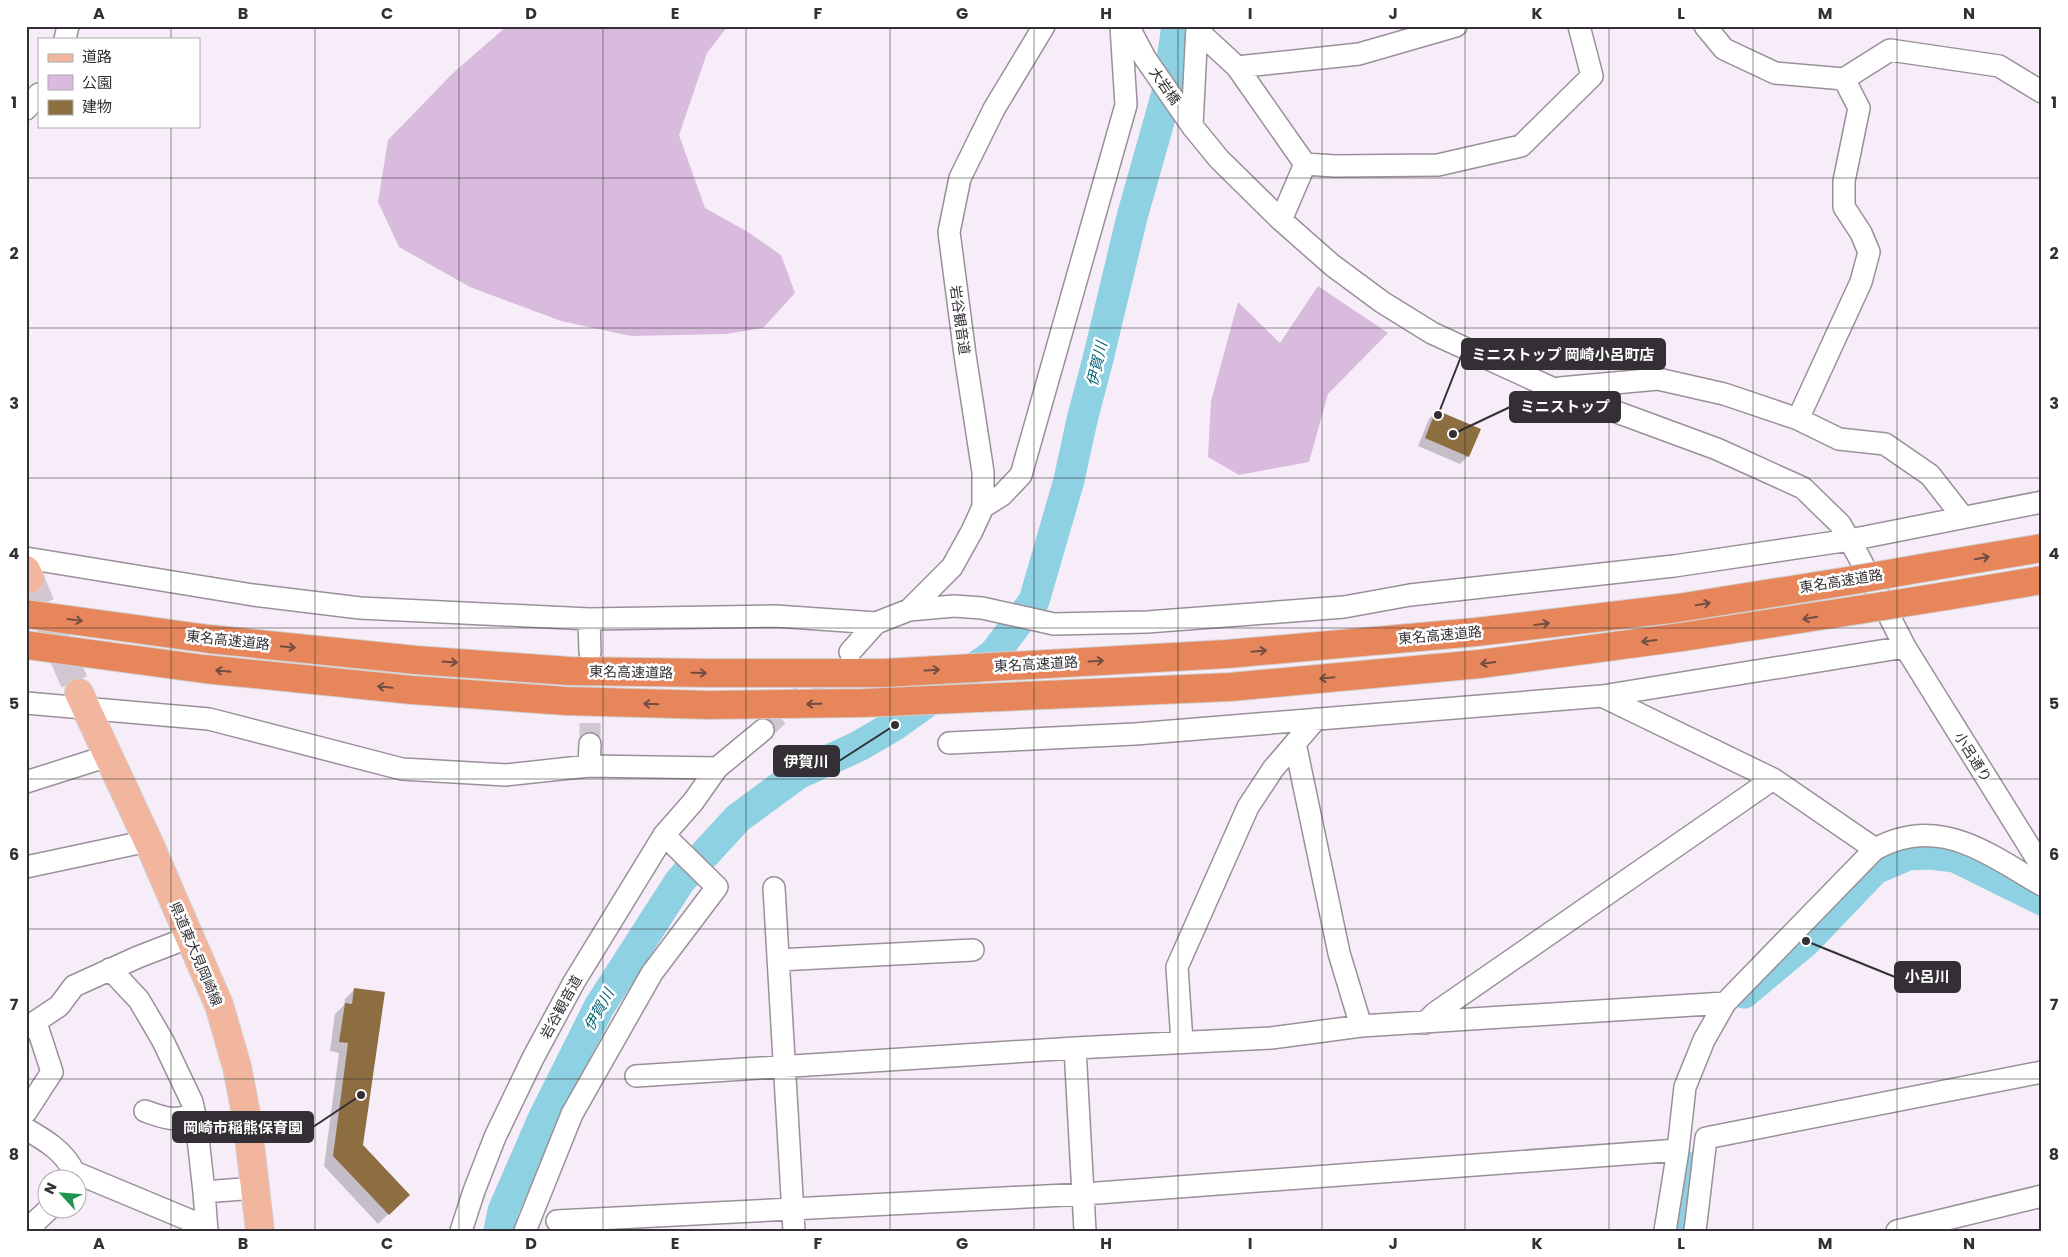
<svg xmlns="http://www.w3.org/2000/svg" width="2068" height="1257" viewBox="0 0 2068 1257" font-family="Poppins,'Noto Sans JP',sans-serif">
  <rect width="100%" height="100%" fill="#f7edf9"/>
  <path fill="#d9bbdd" d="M507 26H728L707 53 679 135 705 208 748 232 781 255 795 293 763 328 726 334 631 336 561 321 470 287 399 247 378 202 388 140 453 73Z
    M1318 286 1388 333 1328 394 1309 462 1239 475 1208 457 1211 401 1238 302 1280 343Z"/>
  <path fill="#0003" d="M1437 411 1468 456 1460 464 1418 446 1429 419Z
    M355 989 362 1145 408 1195 378 1224 324 1166 339 1053 330 1051 335 1014 344 1005 345 999Z"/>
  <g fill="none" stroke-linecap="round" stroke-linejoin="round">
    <path stroke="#8dd1e2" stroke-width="31" d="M1744 993 1806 941 1875 869 1908 855 1929 854 1955 857 2042 900
      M499 1231 503 1211 543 1119 599 1007 680 881 738 818 798 774 859 746 895 725 994 654 1034 601 1069 480 1082 420 1098 359 1132 217 1167 93 1177 26
      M1678 1231 1683 1165"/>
  </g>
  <path fill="#8c6e41" d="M1436 410 1481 429 1469 457 1425 438Z
    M354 988 385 992 363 1145 410 1195 389 1215 333 1156 348 1043 339 1042 345 1003 352 1004Z"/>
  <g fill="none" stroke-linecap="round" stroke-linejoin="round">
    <path stroke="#d0c7d2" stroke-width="21" stroke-dasharray="21 11" stroke-linecap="butt" d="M763 730 831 668
      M590 744V656"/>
    <path stroke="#d0c7d2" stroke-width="28" stroke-dasharray="28 14" stroke-linecap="butt" d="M30 579 79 693"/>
    <defs>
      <path id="minor" d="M1128 26 1145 58 1192 126 1219 159 1281 220 1332 265 1382 302 1432 333 1554 389 1717 449 1803 488 1840 524 1859 557 1905 647 2042 867
        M1705 26 1724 49 1775 73 1844 79 1890 50 1999 66 2042 92
        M1197 30 1237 67 1305 164
        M65 39 68 26
        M1237 67 1359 54 1456 26
        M26 109 39 94
        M1192 126 1197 26
        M1305 164 1335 166 1438 165 1521 146 1592 76 1579 26
        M1281 220 1305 164
        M1560 388 1658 379 1724 394 1798 419 1839 439 1885 444 1930 475 1962 516
        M1798 419 1861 282 1869 252 1861 233 1844 207V181L1859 108 1844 79
        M983 507 1002 495 1021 475 1126 105 1121 26
        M26 558 253 595 360 608 589 619 775 616 876 623 909 610 954 606 982 608 1054 624 1147 622 1344 607 1410 595 1674 566 1850 540 2042 502
        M909 610 952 567 972 531 983 507V472L965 355 949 232 960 178 994 109 1044 26
        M589 619 590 652
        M850 652 876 623
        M1602 696 1773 779 1875 849
        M26 703 209 719 402 769 506 775 589 766 717 768
        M949 743 1135 734 1602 696 1905 647
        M1295 743 1339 953 1361 1026
        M589 766 590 744
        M26 782 108 756
        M26 867 148 841
        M774 888 794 1231
        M778 960 973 950
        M110 969 139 1000 163 1041 192 1102 196 1120 204 1192 207 1231
        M1425 1023 1435 1013 1773 779
        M26 1028 59 1006 74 986 138 957 190 937
        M1182 1042 1177 967 1248 807 1273 769 1316 719
        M1075 1048 1085 1231
        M636 1076 1075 1048 1271 1038 1361 1026 1725 1003
        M145 1111C167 1119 172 1121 195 1115
        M26 1112 52 1072 36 1023
        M26 1129C45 1140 64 1151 74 1172L69 1180
        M74 1172 206 1227
        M204 1192 255 1188
        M557 1221 1084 1194 1678 1150
        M34 1231V1223L48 1210
        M461 1231 474 1191 495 1137 533 1058 574 982 664 835 693 802 717 768 763 730
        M525 1231 572 1114 652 973 717 887 664 835
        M1665 1231 1678 1150 1685 1087 1704 1040 1725 1003 1875 849C1883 845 1891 841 1900 839 1953 824 1998 860 2042 885
        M1695 1231 1706 1138 2042 1072
        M1897 1231 2042 1196"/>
      <path id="major" d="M26 570 30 579
        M79 693 148 841 219 1005 237 1067 247 1119 260 1231"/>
      <path id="highway" d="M1934 566 2042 548
        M1946 596 2042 580
        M26 614 209 639 416 660 569 671 709 673H884L1227 654 1476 632 1678 608 1848 581
        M26 645 204 669 412 690 566 701 709 705 863 703 1230 687 1480 664 1682 637 1858 610"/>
    </defs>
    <use href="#minor" stroke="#99909a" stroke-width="24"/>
    <use href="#major" stroke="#d2d1d2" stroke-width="30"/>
    <use href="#highway" stroke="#d2d1d2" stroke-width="30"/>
    <use href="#minor" stroke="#fff" stroke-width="21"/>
    <use href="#major" stroke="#f1b69d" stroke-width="28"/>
    <use href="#highway" stroke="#e7865b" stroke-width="28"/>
    <defs>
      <path id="highway-bridge" d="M1848 581 1934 566
        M1858 610 1946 596"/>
    </defs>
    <use href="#highway-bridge" stroke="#d2d1d2" stroke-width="30" stroke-linecap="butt"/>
    <use href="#highway-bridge" stroke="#e7865b" stroke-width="28"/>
  </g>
  <defs><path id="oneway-shaft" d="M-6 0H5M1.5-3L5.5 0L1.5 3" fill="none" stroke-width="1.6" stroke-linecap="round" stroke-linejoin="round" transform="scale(1.25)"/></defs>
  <g stroke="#724d42">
    <use href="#oneway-shaft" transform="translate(1982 558) rotate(-10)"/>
    <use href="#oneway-shaft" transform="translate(1703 604) rotate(-9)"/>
    <use href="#oneway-shaft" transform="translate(1810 618) rotate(171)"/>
    <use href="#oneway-shaft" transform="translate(75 620) rotate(8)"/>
    <use href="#oneway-shaft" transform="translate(1542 624) rotate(-7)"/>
    <use href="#oneway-shaft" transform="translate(1649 641) rotate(173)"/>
    <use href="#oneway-shaft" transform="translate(288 647) rotate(6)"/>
    <use href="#oneway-shaft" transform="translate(1259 651) rotate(-5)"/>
    <use href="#oneway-shaft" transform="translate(1096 661) rotate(-3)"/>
    <use href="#oneway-shaft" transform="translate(450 662) rotate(4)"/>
    <use href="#oneway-shaft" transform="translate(1488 663) rotate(173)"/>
    <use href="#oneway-shaft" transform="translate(932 670) rotate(-3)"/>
    <use href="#oneway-shaft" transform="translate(223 671) rotate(-174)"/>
    <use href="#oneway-shaft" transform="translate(699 673) rotate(1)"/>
    <use href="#oneway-shaft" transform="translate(1327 678) rotate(175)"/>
    <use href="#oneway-shaft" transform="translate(385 687) rotate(-174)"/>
    <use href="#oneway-shaft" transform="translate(651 704) rotate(-178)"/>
    <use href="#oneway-shaft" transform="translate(814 704) rotate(179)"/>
  </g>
  <path fill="none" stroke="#332f34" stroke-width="1" stroke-opacity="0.55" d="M171 26V39M315 26V1231M459 26V1231M603 26V1231M746 26V1231M890 26V1231M1034 26V1231M1178 26V1231M1322 26V1231M1465 26V1231M1609 26V1231M1753 26V1231M1897 26V1231M171 126V1231M26 178H2042M26 328H2042M26 478H2042M26 628H2042M26 779H2042M26 929H2042M26 1079H2042"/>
  <g text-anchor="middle" stroke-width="5" stroke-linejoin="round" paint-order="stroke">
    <g font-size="14" fill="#332f34" stroke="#fff">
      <text transform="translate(1165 86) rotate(55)" y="5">大岩橋</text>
      <text transform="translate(960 320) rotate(82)" y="5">岩谷観音道</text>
      <text transform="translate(1841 581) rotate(-9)" y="5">東名高速道路</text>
      <text transform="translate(1440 635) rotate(-5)" y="5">東名高速道路</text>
      <text transform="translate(228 640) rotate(6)" y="5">東名高速道路</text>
      <text transform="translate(1036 664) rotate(-3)" y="5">東名高速道路</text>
      <text transform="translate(631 672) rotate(1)" y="5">東名高速道路</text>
      <text transform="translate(1973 757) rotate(58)" y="5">小呂通り</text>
      <text transform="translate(196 954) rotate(67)" y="5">県道東大見岡崎線</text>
      <text transform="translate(561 1007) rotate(-61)" y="5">岩谷観音道</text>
    </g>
    <g font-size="15" font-style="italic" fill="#006374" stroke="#fff">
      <text transform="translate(1097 364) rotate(-77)" y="5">伊賀川</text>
      <text transform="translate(599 1010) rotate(-61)" y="5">伊賀川</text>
    </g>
  </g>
  <path fill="none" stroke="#332f34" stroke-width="2" d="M1438 415L1462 354M1453 434L1510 407M895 725L839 761M1806 941L1895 977M361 1095L313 1127"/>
  <g fill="#332f34" stroke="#fff" stroke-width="2">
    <circle cx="1438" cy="415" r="5"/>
    <circle cx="1453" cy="434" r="5"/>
    <circle cx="895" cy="725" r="5"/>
    <circle cx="1806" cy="941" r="5"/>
    <circle cx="361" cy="1095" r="5"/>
  </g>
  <g fill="#332f34" stroke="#332f34" stroke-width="2">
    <rect x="1462" y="339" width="203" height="30" rx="5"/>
    <rect x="1510" y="392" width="110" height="30" rx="5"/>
    <rect x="774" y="746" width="65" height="30" rx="5"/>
    <rect x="1895" y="962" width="65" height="30" rx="5"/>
    <rect x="173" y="1112" width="140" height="30" rx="5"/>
  </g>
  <g font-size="15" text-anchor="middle" font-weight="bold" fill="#fff">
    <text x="1563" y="360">ミニストップ 岡崎小呂町店</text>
    <text x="1565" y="412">ミニストップ</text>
    <text x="806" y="767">伊賀川</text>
    <text x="1927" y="982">小呂川</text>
    <text x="243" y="1133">岡崎市稲熊保育園</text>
  </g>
  <rect width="2068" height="1257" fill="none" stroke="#ffffff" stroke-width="55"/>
  <rect x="38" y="38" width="162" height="90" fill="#ffffff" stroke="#adacae"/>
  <rect x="48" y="54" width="25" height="8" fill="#f1b69d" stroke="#adacae"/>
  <text x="82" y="62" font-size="15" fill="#332f34">道路</text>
  <rect x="48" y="75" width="25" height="15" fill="#d9bbdd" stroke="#adacae"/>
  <text x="82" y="88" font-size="15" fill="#332f34">公園</text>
  <rect x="48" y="100" width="25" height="15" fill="#8c6e41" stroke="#adacae"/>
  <text x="82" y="112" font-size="15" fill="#332f34">建物</text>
  <g transform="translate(62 1194) rotate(296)"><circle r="24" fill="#ffffff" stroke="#adacae"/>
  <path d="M0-4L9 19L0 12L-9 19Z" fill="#1d944f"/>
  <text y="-8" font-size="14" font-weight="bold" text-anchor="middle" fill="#332f34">N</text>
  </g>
  <rect x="28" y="28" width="2012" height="1202" fill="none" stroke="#332f34" stroke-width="2"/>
  <g font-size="16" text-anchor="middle" font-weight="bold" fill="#332f34">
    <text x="99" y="19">A</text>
    <text x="243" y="19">B</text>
    <text x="387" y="19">C</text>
    <text x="531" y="19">D</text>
    <text x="675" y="19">E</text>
    <text x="818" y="19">F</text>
    <text x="962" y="19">G</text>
    <text x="1106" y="19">H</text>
    <text x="1250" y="19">I</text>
    <text x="1393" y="19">J</text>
    <text x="1537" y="19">K</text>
    <text x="1681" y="19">L</text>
    <text x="1825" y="19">M</text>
    <text x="1969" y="19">N</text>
    <text x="14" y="108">1</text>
    <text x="2054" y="108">1</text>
    <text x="14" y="259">2</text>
    <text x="2054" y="259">2</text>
    <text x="14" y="409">3</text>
    <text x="2054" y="409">3</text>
    <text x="14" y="559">4</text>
    <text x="2054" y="559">4</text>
    <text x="14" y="709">5</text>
    <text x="2054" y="709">5</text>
    <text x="14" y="860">6</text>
    <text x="2054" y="860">6</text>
    <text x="14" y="1010">7</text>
    <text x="2054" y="1010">7</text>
    <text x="14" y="1160">8</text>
    <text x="2054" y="1160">8</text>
    <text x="99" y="1249">A</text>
    <text x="243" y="1249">B</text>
    <text x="387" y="1249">C</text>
    <text x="531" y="1249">D</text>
    <text x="675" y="1249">E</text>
    <text x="818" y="1249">F</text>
    <text x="962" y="1249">G</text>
    <text x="1106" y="1249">H</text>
    <text x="1250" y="1249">I</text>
    <text x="1393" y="1249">J</text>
    <text x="1537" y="1249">K</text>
    <text x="1681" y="1249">L</text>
    <text x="1825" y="1249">M</text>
    <text x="1969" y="1249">N</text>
  </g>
</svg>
